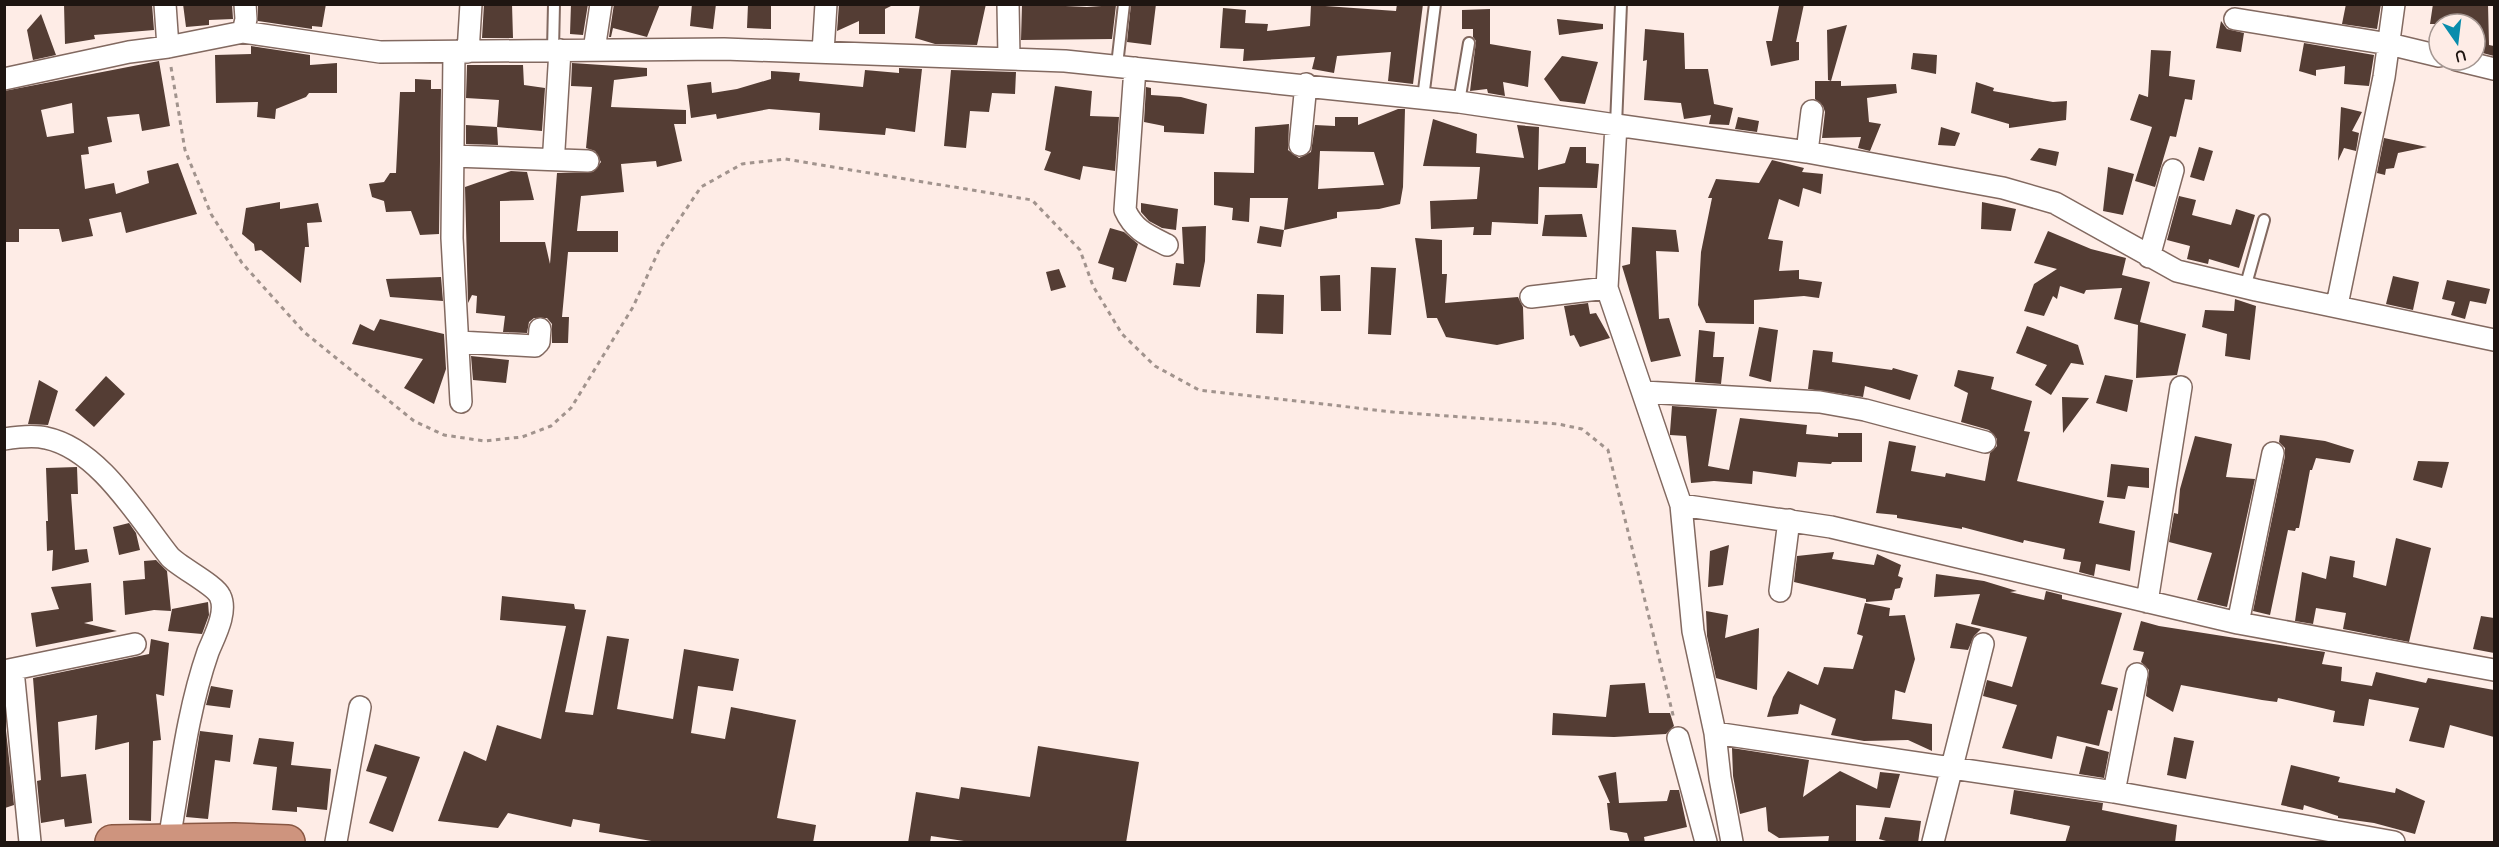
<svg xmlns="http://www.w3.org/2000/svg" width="2499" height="847" viewBox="0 0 2499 847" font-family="Quicksand,sans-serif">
  <rect width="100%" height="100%" fill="#feece6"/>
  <path fill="#543d34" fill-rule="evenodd" d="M64 4H152L154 30 94 35 95 39 65 44Z
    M183 4H232L233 19 209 20V25L186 27Z
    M258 4H326L322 27 312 26V29L258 21Z
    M484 4H512L513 38H482Z
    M571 4H588L583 35 570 34Z
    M614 4H660L647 37 613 28 611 37H609Z
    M692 4H716L713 29 690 26Z
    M748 4H771V29L747 28Z
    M839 4H895L885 9V34H859V21L837 31Z
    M920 4H986L977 45 935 44 915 38Z
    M1022 4 1087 7 1116 5 1112 39 1021 40Z
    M1131 4H1156L1151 45 1127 42Z
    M1397 4H1423L1413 84 1388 81 1391 52 1337 56 1334 73 1312 69 1315 57 1243 61 1244 49 1220 48 1223 8 1246 10 1245 23 1268 24 1267 31 1310 26 1311 5 1396 11Z
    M1792 4H1804L1796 42H1799V60L1771 66 1766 41H1772L1779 6Z
    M2346 4H2381L2377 29 2342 24Z
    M2433 4H2488L2489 45 2494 46V56L2475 51V24H2430Z
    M1490 9V44L1531 51 1528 87 1503 82 1505 96 1488 93 1487 89 1470 91 1476 41 1473 37V29H1462V10Z
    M41 14 56 55 33 60 27 30Z
    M1557 19 1603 24V29L1559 35Z
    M2221 21 2227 29 2244 33 2241 52 2216 48Z
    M1847 25 1831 81 1828 80 1827 30Z
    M1645 29 1684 33 1685 69H1708L1714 104 1733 108 1729 125 1709 124 1711 115 1684 119 1681 103 1644 100 1647 60 1643 61Z
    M2304 43 2374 55 2369 86 2344 84 2345 66 2316 70V76L2299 71Z
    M251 46 310 55V65L337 63V93H309L306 97 276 109 275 119 257 117 258 102 216 103 215 55 251 54Z
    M2151 50 2171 51 2169 76 2195 80 2192 100 2185 99 2176 137 2170 136 2155 187 2135 181 2152 127 2130 120 2139 94 2148 97Z
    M1913 53 1937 55 1936 74 1911 69Z
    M1562 56 1598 62 1585 104 1560 101 1544 79Z
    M159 61 170 126 142 131 139 114 107 117 112 142 88 147 89 154 81 155 85 189 114 183 116 194 149 183 147 171 178 163 197 214 126 233 121 212 89 219 93 236 62 242 59 229H19V242H4V91ZM72 103 74 133 47 137 41 110Z
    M572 63 647 68V76L614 80 611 107 686 110V124H674L682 161 657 167 656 161 621 164 624 192 581 196 577 231H618V252H568L562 317H569L568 343H552V324L547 318H534L529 322 527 333 503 332 505 316 476 313 477 296 472 295 468 303 465 187 511 171 527 172 534 200 500 201V242H545L550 264 557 173 593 172 601 162 595 151 586 148 592 87 571 86Z
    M467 65H523L524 85 545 88 542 131 497 127 499 100 466 98Z
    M899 68 922 69 915 132 886 128 885 135 819 130 820 113 769 109 717 119 716 114 691 118 687 85 711 82 712 93 737 89 771 79V71L800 73 799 81 863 87 865 70 899 73Z
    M951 70 1016 72 1015 94 992 93 989 112 970 111 966 148 944 146Z
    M415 79 431 80V89H441L439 234 420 235 411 211 386 212 384 201 372 197 369 184 384 182 390 173H396L400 92H415Z
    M1815 81H1841V86L1896 84 1897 93 1867 98 1869 122 1881 124 1870 151 1858 148 1861 137 1822 138 1825 112 1823 106 1815 99Z
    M1976 82 1994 88 1993 91 2053 102 2067 101 2066 120 2009 128V124L1971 113Z
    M1055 86 1092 91 1090 116 1119 117 1115 171 1083 166 1080 180 1044 170 1051 152 1045 150Z
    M1146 87 1151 88V95L1181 97 1207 104 1204 134 1164 132V126L1144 122Z
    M2341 107 2362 112 2352 131 2359 133 2356 151 2344 148 2338 161Z
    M1398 109H1405L1403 187 1400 204 1379 209 1337 212V218L1284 230 1288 198H1250L1249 222 1232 220 1233 208 1214 205V172L1254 173 1255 127 1289 124 1288 150 1299 158 1311 152 1315 125 1335 126V117H1358V125ZM1320 151 1374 152 1384 185 1318 189Z
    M1738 117 1759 121 1757 132 1735 129Z
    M1433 119 1477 134 1476 153 1524 158 1517 125 1539 127 1538 170 1565 163 1570 147H1586V163L1599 164 1597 188 1539 187 1538 224 1492 222 1491 235H1473L1474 227 1431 229 1430 201 1477 199 1480 167 1423 166Z
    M466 125 497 127 498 145 466 144Z
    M1941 127 1960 133 1955 146 1938 145Z
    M2384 138 2427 147 2398 153 2394 168 2386 169 2385 175 2377 173Z
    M2199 147 2213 151 2204 181 2190 177Z
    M2039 148 2059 152 2056 166 2030 160Z
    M1772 160 1804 168 1802 172 1823 174 1821 194 1803 188 1799 207 1779 199 1768 239 1783 241 1779 271 1799 270V279L1822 282 1819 298 1804 296 1754 300V324L1706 323 1698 305 1701 252 1712 198H1708L1716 179 1759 183Z
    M2108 167 2134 174 2123 215 2103 211Z
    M2179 196 2196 200 2192 215 2231 225 2236 209 2255 215 2239 268 2209 259 2208 264 2187 259 2190 246 2167 240Z
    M280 202V209L318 203 322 222 307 223 309 247H305L301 283 261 250 255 251 254 244 242 234 246 208Z
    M1982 202 2016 209 2011 231 1981 229Z
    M1141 203 1178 209 1176 230 1162 228 1149 221 1141 212Z
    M1582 214 1587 237 1542 236 1545 215Z
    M1206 226 1205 261 1200 287 1173 285 1176 263 1184 264 1182 227Z
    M1260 226 1284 230 1281 247 1257 243Z
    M1632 227 1676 230 1679 252 1656 251 1659 319 1669 318 1681 356 1651 362 1622 266 1630 264Z
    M1110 228 1124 232 1138 244 1126 282 1112 279 1114 268 1098 263Z
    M2048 231 2091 249 2126 258 2122 275 2150 282 2140 322 2186 334 2177 375 2136 378 2138 325 2114 319 2122 288 2086 290 2084 294 2060 286 2057 299 2053 296 2044 316 2024 311 2034 284 2057 269 2034 263Z
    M1415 238 1442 240V274H1447L1445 303 1518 297 1523 307 1524 339 1497 345 1446 337 1437 318H1427Z
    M1371 267 1396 268 1391 335 1368 334Z
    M1059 269 1066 287 1051 291 1046 272Z
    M1340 275 1341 311H1321L1320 276Z
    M2393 276 2419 282 2413 310 2386 304Z
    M441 277 443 301 390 297 386 279Z
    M2447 280 2490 289 2486 304 2470 301 2465 319 2451 315 2455 302 2442 299Z
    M1257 294 1284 295 1283 334 1256 333Z
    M2235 299 2256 306 2250 360 2225 356 2227 334 2202 327 2205 310 2234 311Z
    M1588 303 1590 314 1596 313 1610 338 1580 347 1574 335 1570 336 1564 306Z
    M380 319 444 334 446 369 434 404 404 388 423 359 352 344 360 324 374 331Z
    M2027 326 2078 345 2084 365 2071 363 2051 395 2035 385 2047 365 2016 353Z
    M1759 327 1778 330 1771 382 1749 376Z
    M1699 330 1715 332 1713 357H1724L1721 384 1695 382Z
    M1813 350 1833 352 1832 362 1892 370 1893 368 1918 375 1910 400 1865 386 1863 397 1808 389Z
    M471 356 509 360 506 383 473 380Z
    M1958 370 1994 377 1991 389 2032 401 2024 431 2030 432 2017 481 2104 501 2099 523 2135 531 2130 571 2096 564 2094 576 2079 572 2081 562 2063 559 2065 549 2024 540 2023 543 1962 527V529L1897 518V515L1876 513 1889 441 1916 446 1911 471 1945 477 1946 473 1985 481 1990 453 1997 446V439L1989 430 1961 422 1968 393 1954 386Z
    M2105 375 2133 380 2127 412 2096 403Z
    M106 376 125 394 94 427 75 410Z
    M39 380 58 391 48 425 28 424Z
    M2062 397 2089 398 2063 433Z
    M1672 406 1717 409 1708 466 1729 470 1740 418 1807 425 1806 434 1838 437V433H1862V462H1832L1831 464 1798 462 1796 477 1753 471 1752 484 1714 481 1691 483 1686 436 1670 435V432Z
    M2280 435 2325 441 2354 450 2350 463 2316 458 2312 470H2310L2299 528H2296L2295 531 2288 530 2270 615 2253 611 2285 456V448L2279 442Z
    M2195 436 2232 444 2226 477 2255 479 2227 607 2197 600 2212 553 2169 542 2174 513 2178 514 2180 489Z
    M2418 461 2449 462 2442 488 2413 480Z
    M2111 464 2149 468V488L2128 486 2125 499 2107 497Z
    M77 467 78 494H71L75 550 87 549 89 562 52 571 53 550 47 551 46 521H48L46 468Z
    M129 523 136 533 140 550 119 555 113 527Z
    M2396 538 2431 548 2409 642 2343 629 2346 613 2316 608 2313 624 2295 621 2302 572 2326 579 2330 556 2355 561 2353 577 2386 586Z
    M1729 545 1723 585 1708 587 1710 551Z
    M1834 552 1832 559 1874 565 1877 554 1901 565 1898 576 1903 578 1900 588 1895 589 1892 600 1866 602V599L1794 582 1797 556Z
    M156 560 167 571 171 611 154 610 125 615 123 581 145 579 144 561Z
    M1936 574 1984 581 2017 591 2010 592 2044 600 2046 591 2062 595V599L2122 613 2101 684 2118 688 2112 711 2108 710 2099 746 2057 736 2052 759 2002 748 2017 705 1983 696 1987 680 2012 687 2027 637 1971 624 1980 594 1934 597Z
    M91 583 93 621 84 623 117 631 36 647 31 613 59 609 51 587Z
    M502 596 574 604 575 609 586 610 565 712 593 715 607 636 629 639 617 709 673 719 684 649 739 659 733 691 698 686 691 733 725 739 731 707 796 720 777 818 816 825 813 843H663L599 832 600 824 573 819 571 827 508 813 498 828 438 821 464 751 486 761 497 725 541 739 566 626 500 620Z
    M208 602 209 615 202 634 168 631 172 609Z
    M1865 603 1890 608 1889 616 1905 615 1915 659 1905 693 1895 690 1892 719 1932 724V751L1908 740 1864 741 1831 735 1836 719 1800 704 1798 714 1767 717 1773 697 1788 671 1818 685 1824 667 1853 669 1863 636 1857 634Z
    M1706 611 1728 615 1725 638 1759 628 1757 690 1716 678 1707 636Z
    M2481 616 2494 618V653L2473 649Z
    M2141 621 2159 626 2325 652 2322 664 2342 667 2341 681 2372 686 2376 672 2426 683 2428 678 2494 690V737L2450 725 2444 748 2409 741 2419 708 2369 699 2364 726 2333 722 2335 711 2278 698 2277 702 2262 700 2181 685 2173 712 2146 696 2149 670 2141 662 2144 652 2133 650Z
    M1956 623 1981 629 1974 636 1968 650 1950 648Z
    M151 639 169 643 164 696 156 694 161 740 153 741 151 821 129 820V742L95 750 97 715 58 722 61 777 86 774 92 823 65 827 64 819 41 823 37 781 41 780 33 678 149 654Z
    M1645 683 1649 713H1670L1674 726 1666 734 1614 737 1552 735 1553 713 1606 717 1610 685Z
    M211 686 233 690 230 708 206 705Z
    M5 721 14 805 5 808Z
    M200 731 233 735 230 762 215 760 208 819 186 817Z
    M2174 737 2194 741 2186 779 2167 775Z
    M259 738 294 742 291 765 331 769 327 810 297 807V812L272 810 277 767 253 764Z
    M375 744 420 757 393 832 369 823 387 777 366 771Z
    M1038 746 1139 762 1126 843H977L931 836 930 843H908L916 792 959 799 961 787 1030 797Z
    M2086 746 2109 752 2104 778 2079 774Z
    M1732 748 1809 760 1803 797 1840 771 1877 789 1880 772 1900 774 1890 808 1856 805V843H1828L1829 836 1779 838 1768 831 1766 807 1740 814 1733 776Z
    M2291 765 2340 777 2338 782 2395 793 2396 788 2425 801 2415 834 2374 823 2338 818V816L2304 805 2303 810 2281 805Z
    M1616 772 1619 803 1667 801 1670 790H1679L1687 827 1644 837 1645 843H1630L1627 833 1610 830 1607 803H1610L1598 776Z
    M2014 790 2103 803 2102 810 2177 825 2175 843H2065L2070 826 2010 814Z
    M1885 817 1921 821 1918 843H1893L1879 839Z"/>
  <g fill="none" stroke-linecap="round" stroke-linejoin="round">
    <defs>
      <path id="service" d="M553 50 554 4
        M1117 65 1124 4
        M1423 98 1435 4
        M1459 102 1469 43
        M1616 125 1621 4
        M2245 288 2264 220"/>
      <path id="minor" d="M165 4 168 47
        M1008 4 1009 57
        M2235 19 2389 44 2439 56
        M243 32 246 19 245 4
        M594 50 601 4
        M454 52 452 238 461 402
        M468 52 471 4
        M823 52 826 4
        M2457 60 2494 69
        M1135 68 1125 210C1134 230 1147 235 1167 245
        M4 79 129 52 168 47 243 32 380 52 724 49 1065 61 1459 102 1616 125 1607 288 1681 505 1693 631 1715 733 1720 778 1732 842
        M1616 125 1807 152 2003 188 2055 203 2177 271 2256 290 2494 340
        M1300 145 1306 84
        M554 149 560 50
        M1807 152 1812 111
        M453 156 588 161
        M2149 257 2173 170
        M1531 297 1607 288
        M2337 305 2384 77 2394 4
        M459 342 535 346 539 342 540 329
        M1644 392 1820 402 1865 410 1985 442
        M4 439C17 437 34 435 46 438 99 449 138 517 170 557 181 568 215 585 220 596 228 612 214 637 208 652 187 712 180 778 169 840
        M1681 505 1831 527 2238 623 2494 670
        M1780 591 1789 520
        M2147 602 2181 387
        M2238 623 2273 453
        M13 670 30 842
        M4 671 135 644
        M1715 733 2114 792 2394 842
        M1678 738 1706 842
        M2114 792 2137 674
        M336 842 360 707
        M1933 842 1983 644"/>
      <path id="trunk" d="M112 842 234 840 288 842"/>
    </defs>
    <use href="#service" stroke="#826960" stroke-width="14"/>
    <use href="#minor" stroke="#826960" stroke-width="24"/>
    <use href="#trunk" stroke="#895743" stroke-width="36"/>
    <path stroke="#a1938d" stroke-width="3" stroke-dasharray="4.5 4.5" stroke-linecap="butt" d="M171 67 185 150 211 214 242 263 304 332 414 421 444 435 484 441 522 437 551 426 571 408 633 307 660 248 701 187 742 164 785 159 1032 200 1080 250 1093 286 1122 334 1155 366 1199 390 1393 412 1558 424 1582 429 1608 450 1674 719"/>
    <use href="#service" stroke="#fff" stroke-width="10"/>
    <use href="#minor" stroke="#fff" stroke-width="21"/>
    <use href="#trunk" stroke="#ce947e" stroke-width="33"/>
  </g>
  <rect width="2499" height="847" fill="none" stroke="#1e1511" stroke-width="12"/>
  <g transform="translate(2457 42) rotate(166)"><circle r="28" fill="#feece6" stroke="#a49691" stroke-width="1.5"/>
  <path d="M0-4.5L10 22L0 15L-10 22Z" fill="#088cac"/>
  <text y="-9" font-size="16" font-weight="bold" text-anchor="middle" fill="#1e1511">U</text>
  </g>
</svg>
